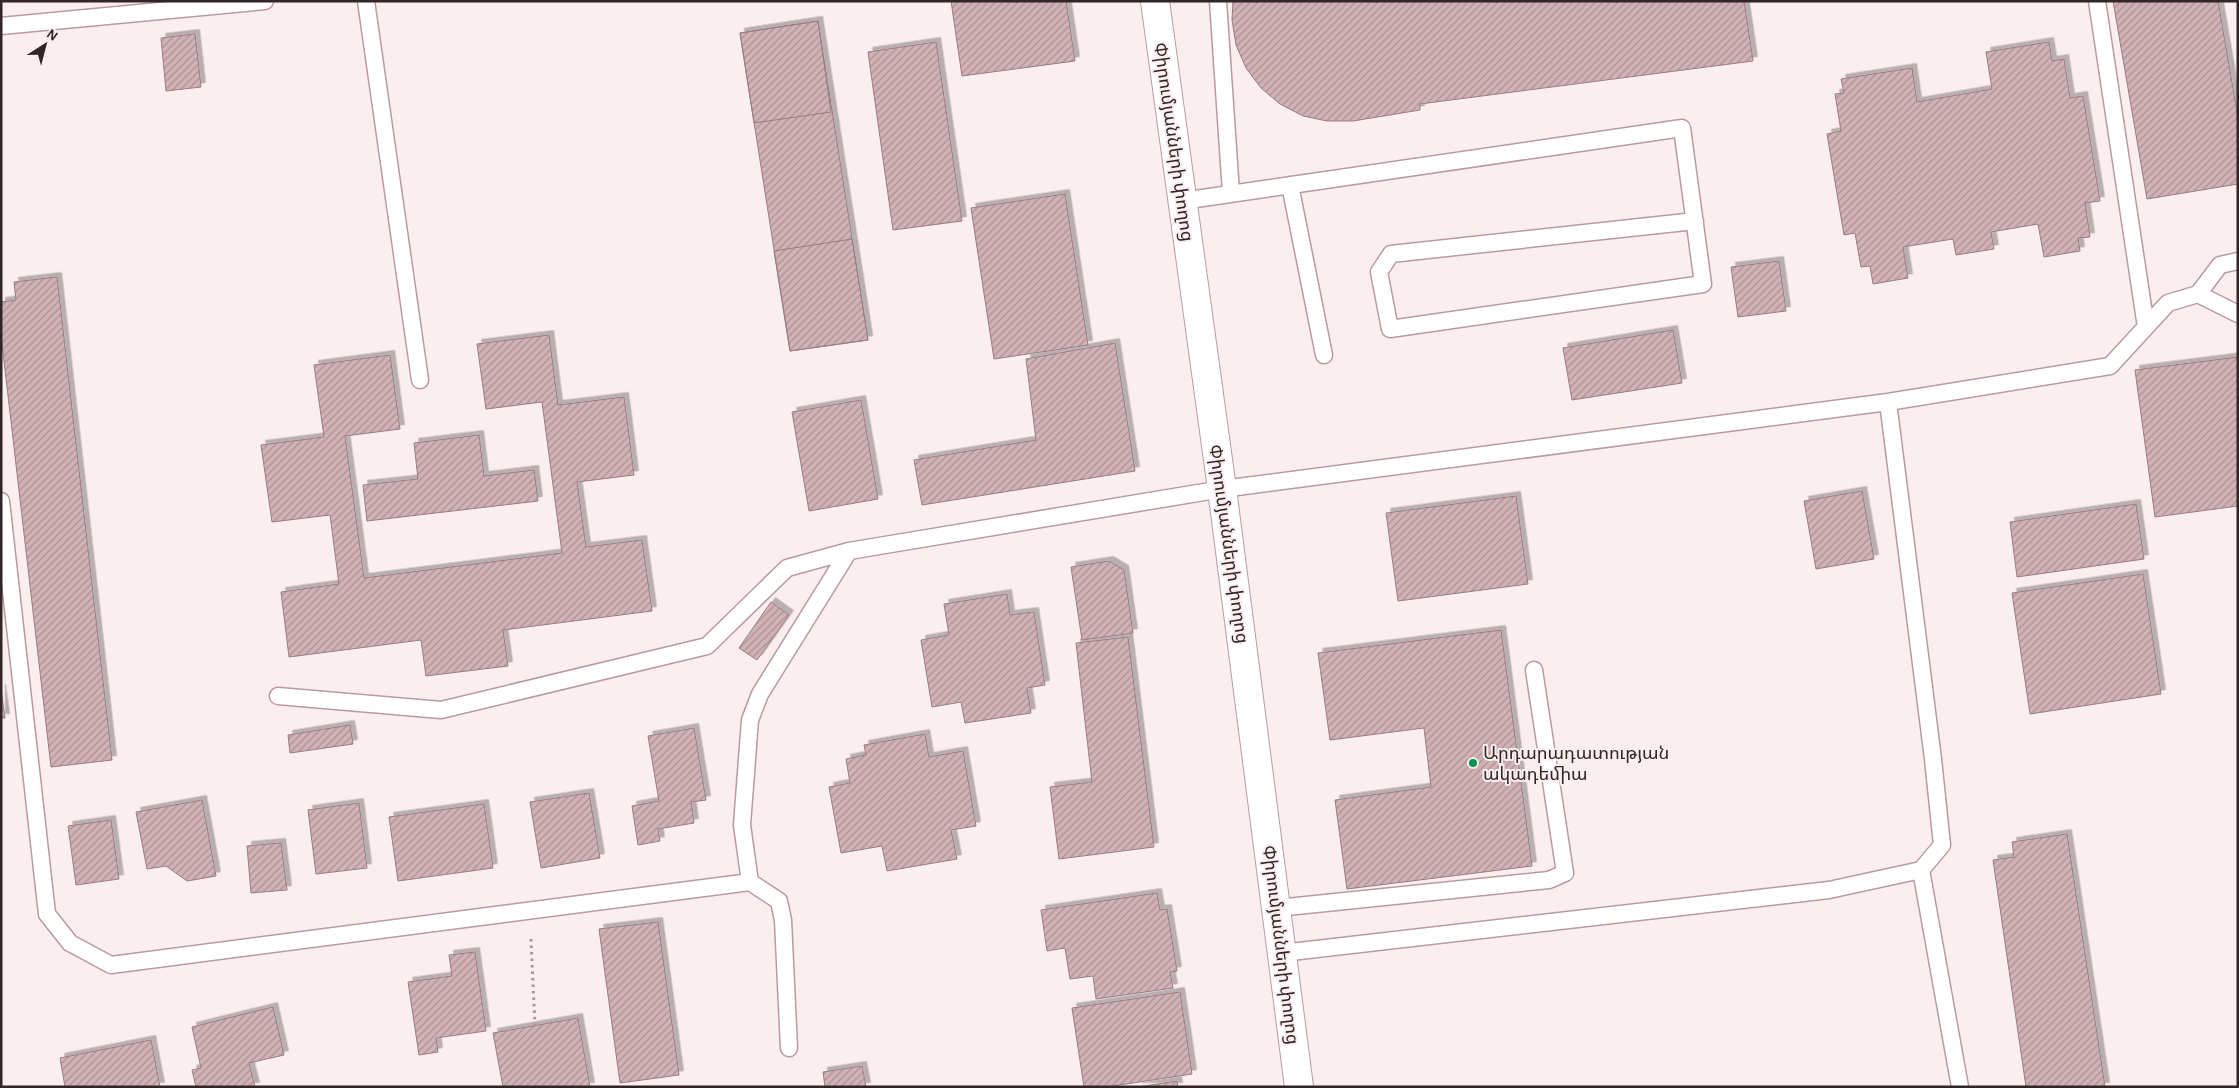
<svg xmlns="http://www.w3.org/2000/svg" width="2239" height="1088" viewBox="0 0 2239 1088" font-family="'Alegreya Sans','Noto Sans Armenian',sans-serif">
  <defs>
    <pattern id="building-hatch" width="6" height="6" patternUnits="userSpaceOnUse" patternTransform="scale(1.25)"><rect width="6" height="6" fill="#d1b2b6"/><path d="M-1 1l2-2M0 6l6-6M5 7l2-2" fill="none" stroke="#aa9194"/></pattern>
    <filter id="shadow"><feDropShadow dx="4.5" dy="-4.5" stdDeviation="0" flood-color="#0004"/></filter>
  </defs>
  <rect width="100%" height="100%" fill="#fbeef0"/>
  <path fill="url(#building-hatch)" stroke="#997c80" filter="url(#shadow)" d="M951 1H1066L1075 61 962 76Z
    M1233 1H1744L1753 61 1420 104V110L1353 121H1327L1303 116 1280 104 1261 88 1246 68 1236 45 1232 20Z
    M2113 1H2218L2238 118V184L2147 199Z
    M818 21 868 340 790 351 740 33Z
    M818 21 831 112 754 123 740 33Z
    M195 34 201 87 166 91 161 38Z
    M936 42 962 221 893 230 868 52Z
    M2049 42 2052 61 2064 59 2070 98 2083 96 2100 201 2085 203 2090 237 2078 238 2080 251 2044 257 2038 224 1991 232 1994 249 1956 255 1953 239 1903 247 1908 278 1873 284 1870 266 1861 267 1855 233 1844 235 1827 134 1841 131 1835 94 1844 93 1841 79 1912 68 1917 102 1992 89 1986 52Z
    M1065 194 1088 345 994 359 971 208Z
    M852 239 868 340 790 351 774 251Z
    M1779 261 1786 311 1738 317 1731 267Z
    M57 277 112 760 51 767 1 335V302L16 300 14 282Z
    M1673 330 1682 383 1572 400 1563 348Z
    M549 335 558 405 624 397 634 475 577 482 586 547 642 540 652 611 503 630 508 666 426 676 421 640 289 657 281 592 339 584 330 515 272 522 261 445 324 437 314 365 390 355 400 429 345 436 364 578 562 553 542 402 486 409 477 344Z
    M1115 343 1135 471 922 505 914 460 1036 440 1026 359Z
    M2238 357V506L2155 517 2135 370Z
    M861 400 878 499 809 511 792 412Z
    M479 435 484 476 534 470 538 501 367 521 363 485 418 479 414 443Z
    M1862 491 1874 559 1816 569 1804 501Z
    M1516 496 1528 584 1398 601 1386 513Z
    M2136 504 2144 559 2017 577 2010 522Z
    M1109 561 1124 570 1133 633 1082 640 1071 567Z
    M2143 574 2161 694 2030 714 2012 593Z
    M1007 594 1010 615 1034 612 1045 685 1027 688 1031 713 965 723 961 702 932 707 921 640 949 635 944 604Z
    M771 602 789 615 757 660 739 648Z
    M1501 630 1532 866 1347 889 1335 800 1431 787 1424 728 1330 740 1318 653Z
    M1128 637 1154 847 1059 859 1050 787 1092 782 1076 643Z
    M1 689 5 718H1Z
    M350 725 353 744 290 753 288 735Z
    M694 728 706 800 691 802 694 823 658 829 660 841 638 845 632 806 659 801 648 736Z
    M925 734 929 757 963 751 976 826 951 830 957 859 887 871 882 846 841 853 829 787 850 783 846 759 866 755 864 745Z
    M589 793 600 858 541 868 530 802Z
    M202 800 216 876 187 881 166 866 147 869 136 812Z
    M359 803 367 868 316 874 308 810Z
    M484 804 493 868 398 881 389 817Z
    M111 820 119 879 76 885 68 826Z
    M2067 834 2105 1087H2026L1993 860 2014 857 2012 842Z
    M281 843 287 890 251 893 247 846Z
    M1157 893 1160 910 1167 909 1177 971 1170 972 1173 988 1096 999 1093 976 1070 979 1065 948 1047 951 1041 910Z
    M658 922 679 1075 620 1083 599 929Z
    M475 952 486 1031 436 1038 438 1052 419 1055 408 982 452 976 449 955Z
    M1180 992 1192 1074 1106 1087H1084L1072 1008Z
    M273 1007 284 1055 249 1063 255 1087H196L192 1070 201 1068 192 1027Z
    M578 1018 590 1087H503L493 1033Z
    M151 1040 160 1087H65L60 1058Z
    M862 1066 866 1087H825L823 1072Z
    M1177 1081 1178 1087H1138Z"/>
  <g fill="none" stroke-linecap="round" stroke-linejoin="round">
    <defs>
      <path id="service" d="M366 1 420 380
        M1218 1 1231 193
        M2097 1 2146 327
        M1 26 265 1
        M1290 185 1324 355
        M1182 201 1682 128 1703 284 1390 329 1379 272 1391 254 1695 221
        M2198 294 2220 265 2238 261
        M1 501 47 914 70 943 111 965 750 882 742 825 750 720 760 694 849 551 1222 489 1888 402 2110 366 2168 303 2198 294 2238 314
        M278 696 441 710 707 646 787 568 849 551
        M1921 870 1960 1087
        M750 882 779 901 783 920 789 1048
        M1277 908 1549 880 1565 873 1534 670
        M1282 953 1829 890 1921 870 1942 845 1933 759 1888 402"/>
      <path id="minor" d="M1155 1 1222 489 1299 1087"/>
    </defs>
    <use href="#service" stroke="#b99b9f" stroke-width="19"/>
    <use href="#minor" stroke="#b99b9f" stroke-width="30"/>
    <path stroke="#a5989a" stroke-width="3" stroke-dasharray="2.5 4" stroke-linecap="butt" d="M531 939 535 1026"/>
    <use href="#service" stroke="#fff" stroke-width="16"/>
    <use href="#minor" stroke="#fff" stroke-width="28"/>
  </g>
  <circle fill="#059352" stroke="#fbeef0" stroke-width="2" cx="1473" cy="763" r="5"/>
  <g text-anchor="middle" stroke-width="4" stroke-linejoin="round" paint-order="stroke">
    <g font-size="18" fill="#312527" stroke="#fbeef0">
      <text transform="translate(1174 142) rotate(82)" y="6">Փիրումյանների փողոց</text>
      <text transform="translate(1229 544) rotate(82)" y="6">Փիրումյանների փողոց</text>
      <text transform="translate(1281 945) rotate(83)" y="6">Փիրումյանների փողոց</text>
    </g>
    <g font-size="18" fill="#312527" stroke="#fbeef0" text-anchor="start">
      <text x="1483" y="759">Արդարադատության<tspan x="1483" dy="21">ակադեմիա</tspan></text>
    </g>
  </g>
  <rect width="2239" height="1088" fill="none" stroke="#312527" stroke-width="5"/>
  <g transform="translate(45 45) rotate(36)" stroke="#fbeef0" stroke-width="4" paint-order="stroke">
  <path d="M0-4L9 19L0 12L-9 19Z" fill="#312527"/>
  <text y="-8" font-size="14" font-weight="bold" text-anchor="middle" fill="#312527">N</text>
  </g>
</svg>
